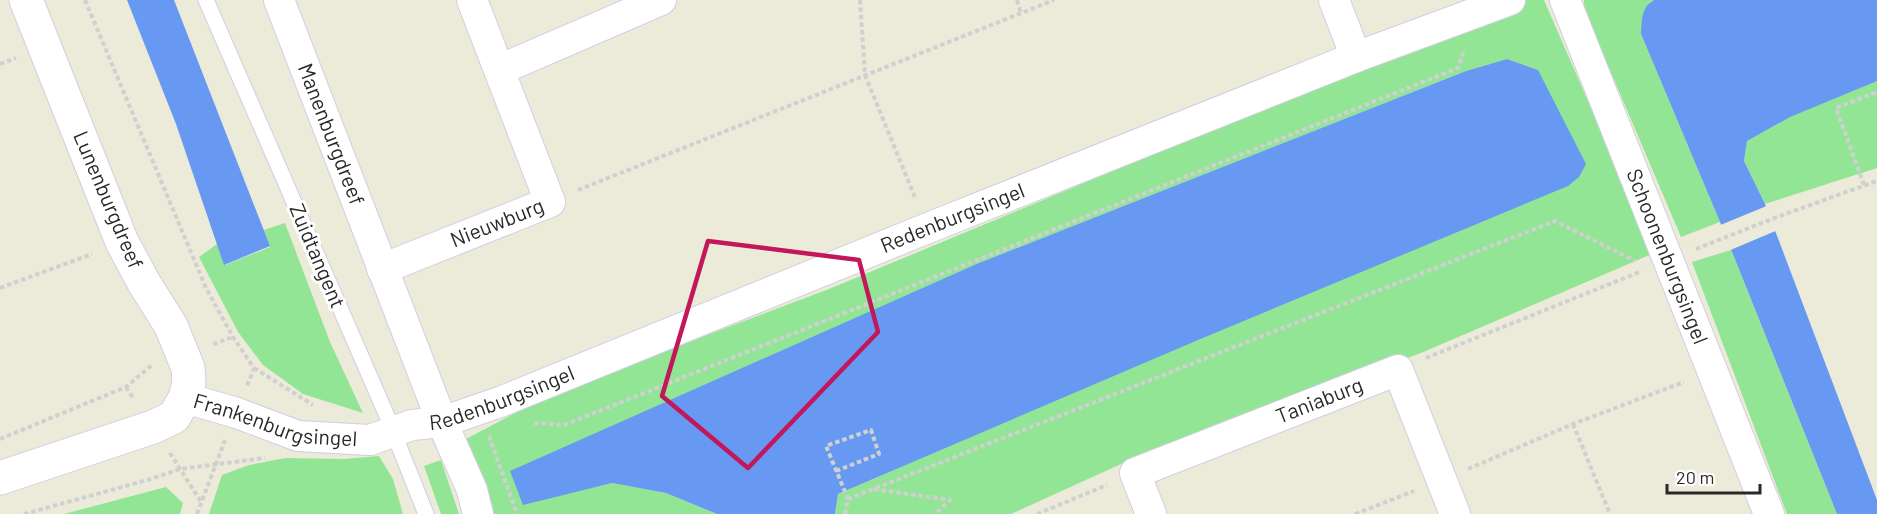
<svg xmlns="http://www.w3.org/2000/svg" width="1877" height="514" viewBox="0 0 1877 514" font-family="Barlow,sans-serif">
  <rect width="100%" height="100%" fill="#ecead9"/>
  <path fill="#93e596" d="M1525 0H1544L1654 253 1421 353 1130 460 1011 514H835L838 494 892 471 1538 70 1507 59 1466 71 979 263 523 504 612 483 666 493 717 514H491L466 439 553 393 829 289Z
    M1584 0H1654L1650 2 1641 34 1720 222 1681 237 1584 9Z
    M1877 14V168L1765 204 1744 161 1747 141Z
    M285 223 330 342 363 413 303 394 263 365 238 332 199 257 217 244 225 265 270 247 264 230Z
    M1731 250 1837 514H1787L1692 262Z
    M379 456 393 479 403 514H209L222 475 249 465 285 458 344 459Z
    M441 460 459 514H441L424 466Z
    M166 487 183 503 180 514H64Z"/>
  <path fill="#6799f3" d="M127 0H174L270 246 224 265 176 124Z
    M1654 0H1877V81L1790 117 1747 141 1744 161 1765 204 1877 500V514H1837L1720 222 1641 34C1642 20 1641 7 1654 0Z
    M1507 59 1538 70 1586 164 1579 177 1568 186 1198 340 838 494 835 514H717L666 493 612 483 523 505 510 471 979 263 1466 71Z"/>
  <path fill="#ecead9" d="M1769 205 1778 230 1728 251 1718 226Z"/>
  <g fill="none" stroke-linecap="round" stroke-linejoin="round">
    <defs>
      <path id="service" d="M206 0 387 416 426 514"/>
      <g id="minor">
        <path id="s1" d="M279 0 442 422 472 490 478 514"/>
        <path d="M1334 0 1356 57"/>
        <path id="s2" d="M1565 0 1769 514"/>
        <path d="M499 70 661 0"/>
        <path id="s3" d="M382 269 550 202 472 0"/>
        <path id="s4" d="M185 398 237 413 298 436 370 440 412 425 442 422 500 402 928 228 1356 57 1510 0"/>
        <path id="s5" d="M1151 514 1135 473 1398 370 1455 514"/>
      </g>
      <path id="tertiary" d="M0 478 153 427 174 417 185 398 189 383 188 368 171 326 144 283 122 242 26 0"/>
    </defs>
    <use href="#service" stroke="#d2cee2" stroke-width="17"/>
    <use href="#minor" stroke="#d2cee2" stroke-width="32"/>
    <use href="#tertiary" stroke="#d2cee2" stroke-width="35"/>
    <path stroke="#d0d0d0" stroke-width="4" stroke-dasharray="4.5 3" stroke-linecap="butt" d="M85 0 206 288 233 337 254 368 247 386
      M860 0 865 75 916 200
      M1017 0 1021 13
      M0 64 16 58
      M1864 185 1836 108 1877 92
      M578 190 1054 0
      M1696 249 1777 217 1877 181
      M0 288 92 254
      M213 344 233 337
      M1426 358 1642 271
      M254 368 313 405
      M126 387 134 399
      M534 423 564 425 1458 68 1464 50
      M1573 424 1610 514
      M489 436 517 514
      M0 439 126 387 152 365
      M170 453 201 502
      M1468 469 1573 424 1684 382
      M836 471 879 454 871 430 826 446 848 499
      M874 489 950 500 935 514
      M24 514 151 479 180 469 265 458
      M197 514 225 440
      M845 514 848 499 1555 221 1635 261
      M1037 514 1107 485
      M1355 514 1414 491"/>
    <use href="#service" stroke="#fff" stroke-width="15"/>
    <use href="#minor" stroke="#fff" stroke-width="30"/>
    <use href="#tertiary" stroke="#fff" stroke-width="33"/>
  </g>
  <path fill="none" stroke="#c2185b" stroke-width="4.5" stroke-linejoin="round" d="M708 241 859 260 878 332 748 468 662 396Z"/>
  <g text-anchor="middle" stroke-width="6" stroke-linejoin="round" paint-order="stroke">
    <g font-size="21" fill="#282828" stroke="#fff">
      <text dy="7" stroke="none"><textPath href="#s1" startOffset="144">Manenburgdreef</textPath></text>
      <text transform="translate(108 200) rotate(67)" y="7">Lunenburgdreef</text>
      <text dy="7" stroke="none"><textPath href="#s4" startOffset="816">Redenburgsingel</textPath></text>
      <text dy="7" stroke="none"><textPath href="#s3" startOffset="124">Nieuwburg</textPath></text>
      <text transform="translate(317 256) rotate(67)" y="7">Zuidtangent</text>
      <text dy="7" stroke="none"><textPath href="#s2" startOffset="276">Schoonenburgsingel</textPath></text>
      <text dy="7" stroke="none"><textPath href="#s4" startOffset="330">Redenburgsingel</textPath></text>
      <text dy="7" stroke="none"><textPath href="#s5" startOffset="242">Taniaburg</textPath></text>
      <text dy="7" stroke="none"><textPath href="#s4" startOffset="94">Frankenburgsingel</textPath></text>
    </g>
  </g>
  <path d="M1667 484v9h93v-9" fill="none" stroke="#282828" stroke-width="3"/>
  <text x="1676" y="484" font-size="18" fill="#282828" stroke="#ffffff" stroke-width="4.5" paint-order="stroke">20 m</text>
</svg>
